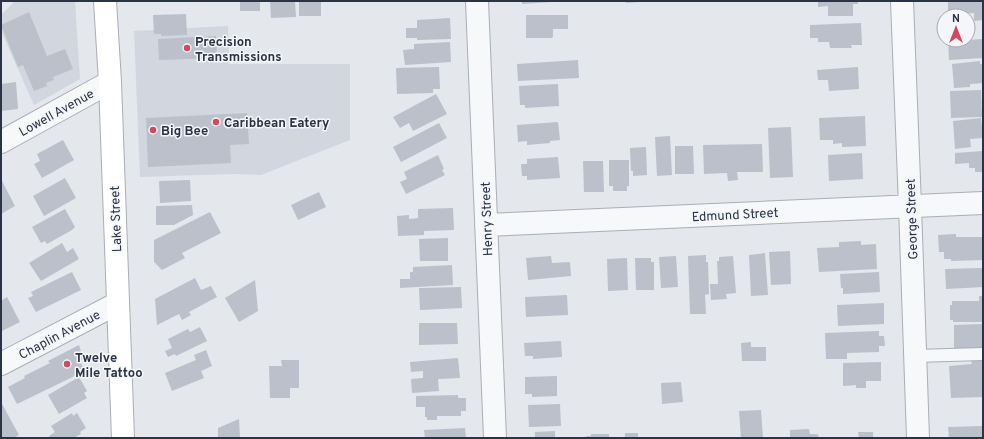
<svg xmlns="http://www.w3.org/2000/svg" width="984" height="439" viewBox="0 0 984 439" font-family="Overpass,sans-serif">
  <rect width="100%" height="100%" fill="#e4e7ec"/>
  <path fill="#d2d6de" d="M15 1H75L80 79 34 105 1 31V15Z
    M228 26 229 64H350V140L261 175 235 174 140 177 134 31Z"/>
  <path fill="#bbc0ca" d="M240 1H260V11H240Z
    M270 1H295L296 17 271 18Z
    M299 1H321V16H299Z
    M522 1H552V2L522 4Z
    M626 1H640V2L626 3Z
    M818 1H858V4H853V16H828V6L818 7Z
    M948 1H983V20L974 21V13L948 15Z
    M29 12 47 56 65 49 73 69 53 77 54 80 46 83 47 86 34 91 23 65 18 67 1 25Z
    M186 14 187 35 161 36V34H154L153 15Z
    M526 15H568V29H553V37L551 38H526Z
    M450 18 451 39 417 40V38H406V28H417V20Z
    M861 23 862 45H851L852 48H830L829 42H818V38H810V25Z
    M216 36 217 58 159 60 158 39Z
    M983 39V58L949 60 948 41Z
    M450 42 451 62 405 65 403 50 414 49V44Z
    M578 60 579 78 518 81 517 64Z
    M980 61V64H983V83L970 84V87L954 88 952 64Z
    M439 67 440 89H433V93L397 94 396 68Z
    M858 67 859 89 829 91 828 80H818L817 70Z
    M16 82 18 109 1 111V84Z
    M558 84 559 106 525 108V105H520L519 86Z
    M981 90 982 117 951 118 950 91Z
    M436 94 447 114 413 131 409 123 400 128 393 117Z
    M247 113 249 144 230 145 231 163 148 167 146 118Z
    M865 116 866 146 842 147V143L833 144V140H820L819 118Z
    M981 118 983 138 970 139 971 147 955 149 953 121Z
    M558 122 560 140 550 141V143L527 145V141L518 142 517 125Z
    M439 123 447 138 401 162 393 147Z
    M791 127 793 177 770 178 768 128Z
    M670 136 672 175 657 176 655 137Z
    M63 140 74 160 42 178 34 164 40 161 37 154Z
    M762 144 763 172H737L738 180 728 181 727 173 704 174 703 145Z
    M675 146H693L694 174H675Z
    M646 147 647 175 633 176V171H631L630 148Z
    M983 151V172H975V168H969V163L955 164V153Z
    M862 153 863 179 829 181 828 155Z
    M438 155 444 169 442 170 445 175 406 194 400 182 407 179 404 172Z
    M558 157 560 178 527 180V176H522L521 164H527V159Z
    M609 160H629V186H627V191H613V186H609Z
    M583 161H603L604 192H584Z
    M65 178 76 198 44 216 33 196Z
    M1 179 15 206 1 214Z
    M190 180 191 201 160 203 159 181Z
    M319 192 326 207 298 220 291 205Z
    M192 205 193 215 174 225H156V206Z
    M453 208 454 230 424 231V235L398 236 397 216 409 215V219L418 218V209Z
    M65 209 75 227 72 230 47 244 45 241 41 243 32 227Z
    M210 212 221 233 182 253 185 258 162 270 154 262V240Z
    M956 234V237H983V260L951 261V259H944V252H939L938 235Z
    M448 238V261H420L419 239Z
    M861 241V245L876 244 877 269 819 272 817 248 839 247V242Z
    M62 243 67 252 73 248 79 259 41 281 29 263Z
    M790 251 791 284 771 285 769 252Z
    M765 253 768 295 751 296 749 255Z
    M706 255V262H708L709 294 705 295 706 314H690L688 256Z
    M551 256 552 263 570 262 571 276 528 280 526 258Z
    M676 256 678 287 661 288 659 257Z
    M733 256 736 293 726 294 727 299 711 300 710 284H718L717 261H719V257Z
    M627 258 628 290 608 291 607 259Z
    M635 258H651V262H654V290H636Z
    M452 265 453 285 400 288V279H410V272H413V267Z
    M983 268V287L946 289 945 269Z
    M72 272 81 290 36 312 28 298 33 296 31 292Z
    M879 272 880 292 843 294V288H841L840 274Z
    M195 278 201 290 211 286 217 297 189 312 191 315 182 320 179 314 157 325 155 299Z
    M255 280 258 311 239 322 225 298Z
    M461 287 462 308 420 310 419 288Z
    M567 295 568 315 526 317 525 297Z
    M979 296H983V322H953V320H950V305H952V301H979Z
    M7 297 20 322 2 331 1 328V301Z
    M884 303V324L838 326 837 305Z
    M419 323H457L458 344 419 345Z
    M983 324V349L954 350V325Z
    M200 327 207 341 176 356 175 354 168 357 165 351 172 348 168 339 188 329 190 332Z
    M879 331V336H884L885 346H879V352L847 353V359H826L825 333Z
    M561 341 562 357 533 359V356H525L524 343Z
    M751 342V347H766V361H742L741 343Z
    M79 345 83 359 80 361 85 371 17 404 8 387 25 378 24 376 50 363 48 361Z
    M206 350 212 366 201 371 204 378 172 391 165 373 196 360 194 355Z
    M458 358 460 378 438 379 439 391 412 393 411 379 423 378V371L411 372 410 362Z
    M281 360H299V388H290V398H270L269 366H282Z
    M983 360V397L951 398 949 366 972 364 971 361Z
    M881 362V381H866V388H856V385L843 386V363Z
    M557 376V396L532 397V394H525V377Z
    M79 377 87 391 84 393 87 398 59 414 48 395Z
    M681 382 683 402 662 404 661 383Z
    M458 395V398H466V411H461V416H437V420H427V417H425V407H416V396Z
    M1 402 19 435 14 438H1Z
    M560 404 561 426 529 427 528 405Z
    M761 410 763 438H741L739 411Z
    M72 413 73 416 77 413 86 428 80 432 81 434 74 438H50L49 436 55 432 51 426Z
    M239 419 240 438H218V428Z
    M983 426V438H949L948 427Z
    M465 428 466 438H425L424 430Z
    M809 429 810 434H818L819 438H790V430Z
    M555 431V438H535V432Z
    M858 432H873V438H859Z
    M625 433H638V438H625Z
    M591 434H609V438H587L586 436H591Z"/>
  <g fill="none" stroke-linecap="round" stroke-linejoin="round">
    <defs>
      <path id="service" d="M915 356 983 354"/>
      <path id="minor" d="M477 1 495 438
        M902 1 910 206 918 438
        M1 142 110 82
        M486 225 983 203
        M1 364 118 303"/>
      <path id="secondary" d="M105 1 110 82 123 438"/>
    </defs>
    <use href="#service" stroke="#a9aeb7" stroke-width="14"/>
    <use href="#minor" stroke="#a9aeb7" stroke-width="24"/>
    <use href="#secondary" stroke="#a9aeb7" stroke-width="24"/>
    <use href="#service" stroke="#f7f8fa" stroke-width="12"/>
    <use href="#minor" stroke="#f7f8fa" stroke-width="22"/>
    <use href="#secondary" stroke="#fff" stroke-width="22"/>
  </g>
  <g fill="#d1495b" stroke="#f4f6f9" stroke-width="1.5">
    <circle cx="187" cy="48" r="4"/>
    <circle cx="216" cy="122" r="4"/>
    <circle cx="153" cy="130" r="4"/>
    <circle cx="67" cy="364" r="4"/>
  </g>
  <g text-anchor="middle" stroke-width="3" stroke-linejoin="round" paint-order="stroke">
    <g font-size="13" font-weight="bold" fill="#2b3445" stroke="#f4f6f9" text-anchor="start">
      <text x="195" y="46">Precision<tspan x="195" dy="15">Transmissions</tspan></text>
      <text x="224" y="127">Caribbean Eatery</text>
      <text x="161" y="135">Big Bee</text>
      <text x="75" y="362">Twelve<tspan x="75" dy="15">Mile Tattoo</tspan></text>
    </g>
    <g font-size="13" fill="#2b3445" stroke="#f4f6f9">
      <text transform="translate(56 112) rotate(-29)" y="5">Lowell Avenue</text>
      <text transform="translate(735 214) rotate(-3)" y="5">Edmund Street</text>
      <text transform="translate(115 219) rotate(-92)" y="5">Lake Street</text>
      <text transform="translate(486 219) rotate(-92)" y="5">Henry Street</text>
      <text transform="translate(911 219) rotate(-92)" y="5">George Street</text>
      <text transform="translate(59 334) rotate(-28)" y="5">Chaplin Avenue</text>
    </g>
  </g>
  <rect width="984" height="439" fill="none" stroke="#2b3445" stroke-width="4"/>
  <g transform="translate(956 28)"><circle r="19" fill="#f4f6f9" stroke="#a4a8b1"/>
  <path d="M0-3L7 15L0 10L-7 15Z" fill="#d1495b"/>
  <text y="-6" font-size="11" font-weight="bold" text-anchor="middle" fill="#2b3445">N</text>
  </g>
</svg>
